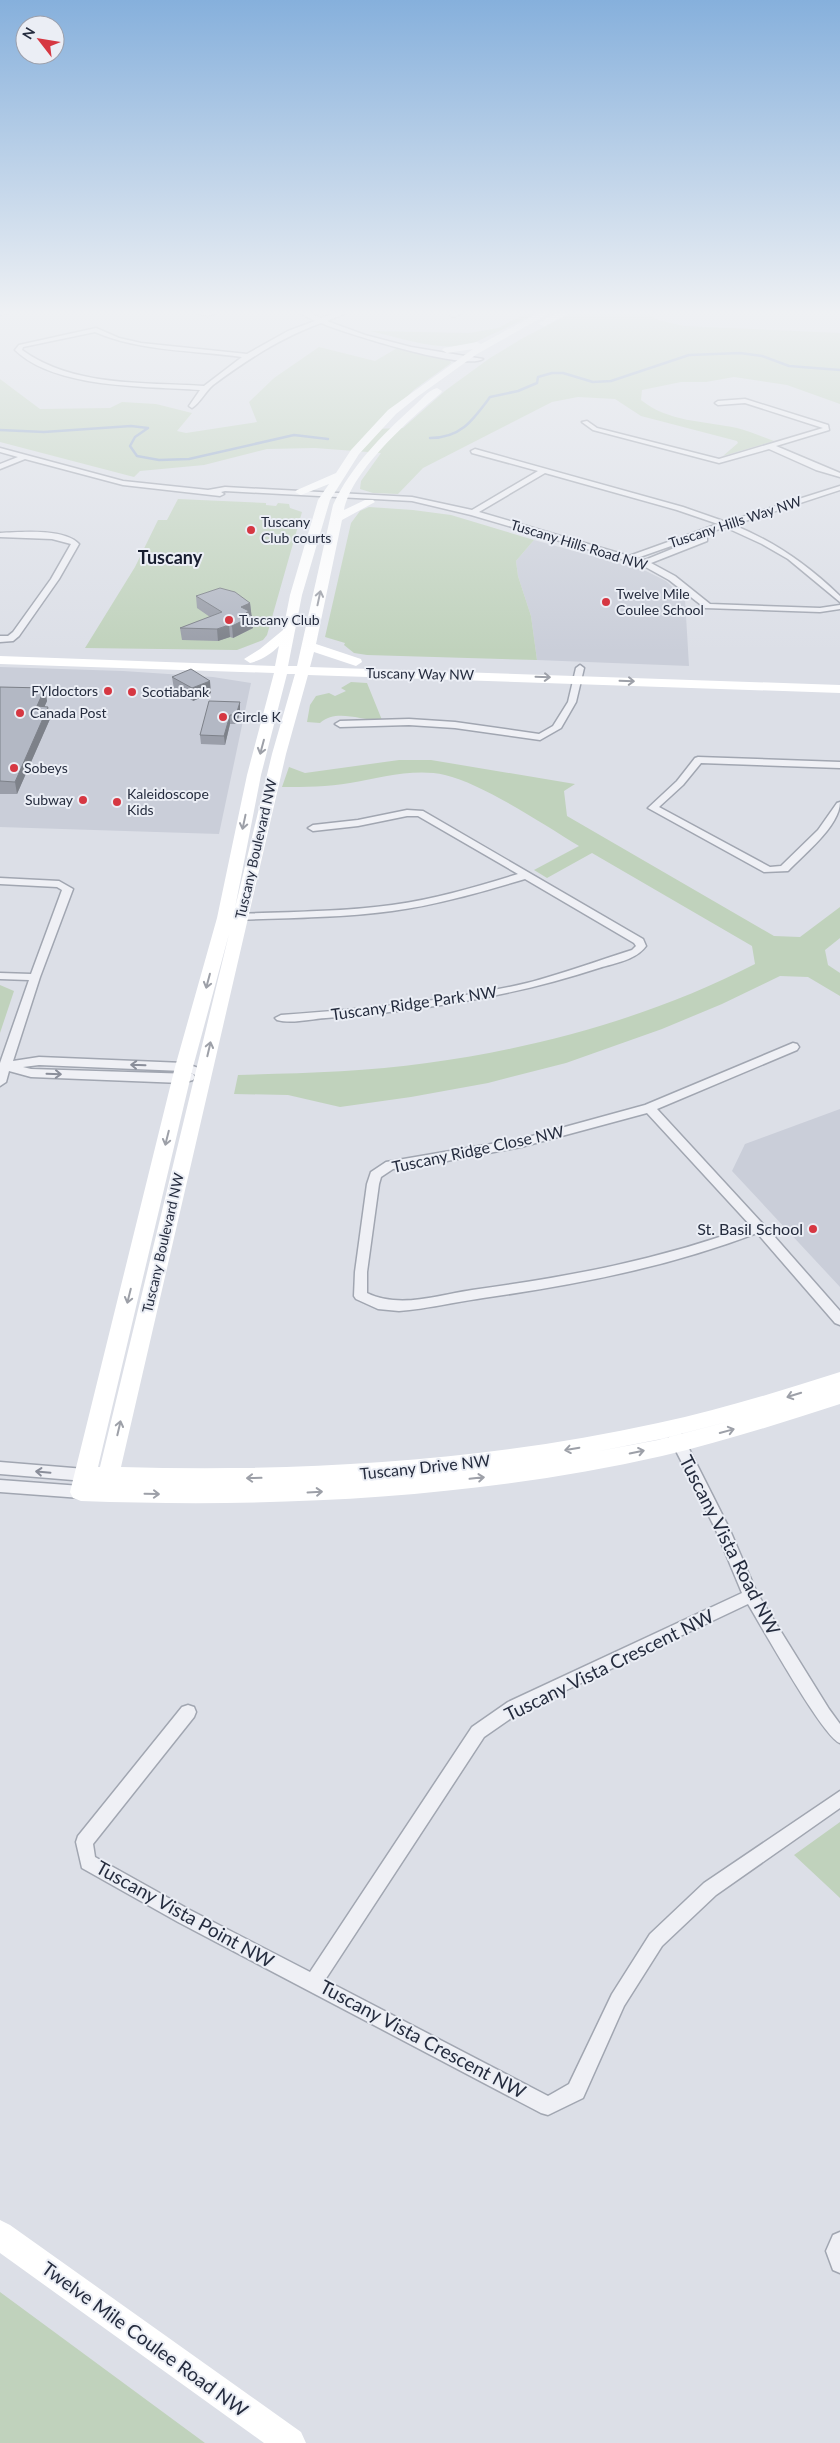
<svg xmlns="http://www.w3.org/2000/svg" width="840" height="2443" viewBox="0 0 840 2443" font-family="Lato,sans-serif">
  <rect width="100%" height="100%" fill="#dcdfe7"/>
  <path fill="#caced9" d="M534 540 646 571 666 581 685 599 689 666 537 660 531 616 518 576 516 561Z
    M0 667 123 671 213 677 251 683 219 834 0 827Z
    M840 1109V1287L732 1171 745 1144Z"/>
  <path fill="#c0d2bc" d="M533 310H544L467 346C435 350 401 338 370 331L469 333 498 328Z
    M577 310H643L658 320 684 326 840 333V404L787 385 734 377 706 382H681L642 390 641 400C668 422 704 421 737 428 750 431 762 437 774 441L723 456 738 443 737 441 641 416 615 399 578 397 552 402 423 468 398 494 373 493 360 489 361 481 381 453 315 448 267 449 204 465 140 471 134 477 0 442V379L40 409 110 408 122 402 156 404 192 413 177 431 186 433 257 422 249 402 274 378 319 347 375 361 399 347 449 358 451 363 415 389 372 429 403 428 446 390 490 358 523 338Z
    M178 499 266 503V505L276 506 278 503 289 504 290 508 302 512 267 635 263 640 237 650 85 648 135 567 158 520H167Z
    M369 507 413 510 451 515 534 540 516 561 518 576 531 616 537 660 367 655 354 653 344 645 345 643 325 637 351 523 360 511Z
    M351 682 367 683 382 720C360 721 337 708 320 723L307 722 310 705 316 696 329 693 335 696 346 691 341 688Z
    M399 760H431L575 784 564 791 567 816 774 936 800 937 840 907V938L825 950 828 965 840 973V996L808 977 780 976 722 1004 662 1029 566 1063 488 1083 411 1097 340 1107 288 1095 234 1094 238 1075C301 1073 365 1072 427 1063 539 1048 654 1016 755 964L752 946 592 853 547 878 534 870 579 846C543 824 483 784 445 775 414 768 380 778 350 783 328 787 305 787 282 787L289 767 305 773Z
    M0 985 14 991 0 1033Z
    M840 1822V1898L794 1855Z
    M0 2292 205 2443H0Z"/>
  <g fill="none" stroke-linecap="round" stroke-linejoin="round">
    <path stroke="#94aaca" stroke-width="2.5" d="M0 430 44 432 131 426 148 428 135 437 130 446 137 456 159 460 189 459 294 435 328 439
      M430 438C461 438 473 420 490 397L518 391 537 383 538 377 552 373H563L593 382 611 381 689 355 740 353 762 356 789 366 840 370"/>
    <defs>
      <path id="street" d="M17 310 16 311 0 315V311Z
        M183 310 208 312 222 310 208 316Z
        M294 310H303L321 318 344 310H353L327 321 365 335 411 347 483 359C464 371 345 333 321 323 280 338 247 360 213 385 205 392 200 403 192 408L189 406 200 390C146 386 55 389 15 350L19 345 96 328 119 338 141 343 247 354 288 331 315 321ZM95 332C142 352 193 350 242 357L204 386C143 382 73 387 22 350L23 347Z
        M461 310H471L453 317 450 315Z
        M745 399 828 425 829 430 776 446 840 473V477L816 470 769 449 719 463 593 430 582 422 587 421 597 428 719 459 823 428 745 403 718 405 715 403 718 401Z
        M0 448 123 481 208 490 225 487 412 497 472 510 538 471 472 453 471 451 475 449 683 507 726 522 840 486V490L733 525C774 541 808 565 840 596V602L788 559 762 544 725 527 637 558 645 560 701 537H707V541L651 563 675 576 710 604 820 608 840 605V609L820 612 705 608 669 580 642 565 471 515 412 501 225 491 221 492 224 494 220 496 123 485 25 459 0 469V464L18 457 0 452ZM545 473 677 510 718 524 629 556 479 512Z
        M0 533C20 532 64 528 79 544L59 579 19 636 13 641 0 642V636H8L13 632 51 579 71 544 52 539 0 537Z
        M580 665 584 668 576 702 561 728 540 740 455 728 409 725 340 727 335 724 340 721 409 719 455 722 539 734 553 726 568 702 576 668Z
        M698 757 840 762V768L701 763 683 785 659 807 770 867 781 866 818 830 837 803 840 802C840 826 804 854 788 871L764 872 648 808 677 781 695 758Z
        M407 810 423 811 643 939 646 946C636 960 615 963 599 968 511 997 419 1011 326 1018 311 1019 292 1024 277 1020L275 1018 281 1015C363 1009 446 1002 527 983 562 974 597 961 632 950L636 946 634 943 525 879C481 892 437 905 392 911 339 918 285 918 232 920L227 917 232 914C285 912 339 912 392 905 435 899 476 887 518 874L418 816H407L358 826 313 831 308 828 313 825 358 820Z
        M0 878 59 881 73 889 40 977 13 1061 39 1057 184 1063 207 1071 209 1074 207 1077 203 1078 193 1074 195 1077 193 1080 182 1083 31 1077 9 1071 6 1082 0 1086V1063L29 980 0 979V973L31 974 62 890 57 887 0 884ZM39 1065 183 1071 193 1074 31 1069 23 1067Z
        M793 1043 797 1044 799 1047 797 1050 657 1109 774 1236 840 1311V1325L835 1323 757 1233C668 1267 576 1285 483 1298 455 1302 427 1309 399 1311L378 1309 356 1299 354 1296 355 1272 367 1184 371 1172 386 1162 521 1139 645 1105ZM647 1113 751 1226C660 1260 567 1277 472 1290 438 1295 400 1309 367 1293V1272L379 1184 381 1177 393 1169 431 1164 521 1147Z
        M676 1432 681 1433 729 1528 757 1593 829 1709 840 1724V1743C823 1737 762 1627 748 1604L520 1712 484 1737 325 1980 548 2096 569 2084 612 1994 650 1934 704 1883 840 1791V1808L716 1895 662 1946 624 2006 583 2098 548 2115 541 2113 178 1922 82 1868 76 1842 78 1836 182 1707 188 1705 194 1707 196 1712 194 1717 93 1844 95 1857 190 1910 310 1972 472 1727 508 1702 742 1593 715 1528 669 1437 671 1433Z
        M0 1462 85 1469 90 1471 92 1475 90 1479 85 1481 0 1474Z
        M0 1480 81 1486 86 1488 88 1492 86 1496 81 1498 0 1492Z
        M840 2232V2273L833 2270 826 2251 833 2235Z"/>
    </defs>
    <use href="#street" stroke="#a1a6b1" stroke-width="3"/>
    <use href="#street" fill="#eff0f5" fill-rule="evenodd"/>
    <path fill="#fff" fill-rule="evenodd" d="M544 310H555L477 354 417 397 396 414 359 454 330 500 302 595 288 666H297L333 505C351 466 382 435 413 407 420 401 428 390 437 388L442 391 441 393C410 419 352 470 344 510L365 500H373L375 502 342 520 316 644 361 659 362 662 356 666 314 652 310 667 840 685V693L308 675 286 754 121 1467C301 1472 481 1462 658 1423 720 1410 780 1391 840 1372V1388L757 1414 840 1388V1404C781 1423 722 1442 662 1456 472 1499 275 1508 81 1501L73 1498 70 1492 175 1067 217 918 247 775 274 673 0 664V656L275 666 279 646C271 654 262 660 250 663L244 659 260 649 283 630 290 595 318 500 329 484 301 495 295 492 297 490 336 473 351 450 388 410 473 349 447 353 442 350 444 348 477 342 481 344ZM287 674H295L272 754 235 908 261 775ZM229 934 100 1467H98L193 1067ZM746 1417 661 1439 594 1452 658 1440Z
      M562 310H574L545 326 537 324Z
      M0 2220 10 2225 301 2432 306 2443H264L0 2253Z"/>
  </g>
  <path fill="#9a9ea9" d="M196 596 250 603 253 628 233 638 230 637 218 641 182 640 180 628 210 617 197 608Z
    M172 677 211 693 193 701 174 689Z
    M0 687 45 688 47 701 44 707 50 719 17 794H0Z
    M240 702V711L237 724H230L225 745 201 744 200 735Z"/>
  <path fill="#7d8189" d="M250 603 253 628 233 638 232 626 241 607Z
    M229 625 230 637 218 641 217 629Z
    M210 681 211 693 193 701 192 688Z
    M45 688 47 701 39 719 37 706Z
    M240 702V711L237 724 236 715Z
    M48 707 50 719 17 794 15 782Z
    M230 715V724L225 745 224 736Z"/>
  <path fill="#b3b8c4" stroke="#7d8189" d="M220 588 235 592 250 603 241 607 249 611 246 613 252 616 232 626 229 625 217 629 180 628 222 612 196 596Z
    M191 669 210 681 192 688 172 677Z
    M0 687 45 688 37 706 48 707 15 782 0 781Z
    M209 701 240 702 236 715H230L224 736 200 735Z"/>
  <defs><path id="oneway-shaft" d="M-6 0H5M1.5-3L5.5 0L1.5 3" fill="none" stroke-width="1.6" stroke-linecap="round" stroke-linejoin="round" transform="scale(1.25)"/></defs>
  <g stroke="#9da0a8">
    <use href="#oneway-shaft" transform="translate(319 598) rotate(-78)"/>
    <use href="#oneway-shaft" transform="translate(543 677) rotate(2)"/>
    <use href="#oneway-shaft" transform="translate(627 681) rotate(2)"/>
    <use href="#oneway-shaft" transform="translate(262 747) rotate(105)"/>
    <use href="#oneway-shaft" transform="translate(244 822) rotate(102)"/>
    <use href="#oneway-shaft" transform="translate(208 981) rotate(105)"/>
    <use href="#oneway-shaft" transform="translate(209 1049) rotate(-77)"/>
    <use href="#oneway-shaft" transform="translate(167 1138) rotate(104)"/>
    <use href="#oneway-shaft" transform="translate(129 1296) rotate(104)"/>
    <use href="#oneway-shaft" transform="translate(794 1395) rotate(163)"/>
    <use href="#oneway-shaft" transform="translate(119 1428) rotate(-77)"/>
    <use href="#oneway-shaft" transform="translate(727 1431) rotate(-15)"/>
    <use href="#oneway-shaft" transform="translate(572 1449) rotate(170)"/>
    <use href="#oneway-shaft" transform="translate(637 1452) rotate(-12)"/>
    <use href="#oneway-shaft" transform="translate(254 1478) rotate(179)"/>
    <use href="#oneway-shaft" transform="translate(477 1478) rotate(-6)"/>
    <use href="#oneway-shaft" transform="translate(315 1492) rotate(-3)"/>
    <use href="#oneway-shaft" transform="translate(152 1494) rotate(1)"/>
  </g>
  <g stroke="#8a8e9a">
    <use href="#oneway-shaft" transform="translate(138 1065) rotate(-178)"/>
    <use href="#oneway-shaft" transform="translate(54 1074) rotate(2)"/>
    <use href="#oneway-shaft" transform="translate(43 1472) rotate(-175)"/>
  </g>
  <linearGradient id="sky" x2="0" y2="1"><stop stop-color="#86b0dc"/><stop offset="0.48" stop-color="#eff1f4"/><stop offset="1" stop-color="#eff1f4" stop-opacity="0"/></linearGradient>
  <rect width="840" height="652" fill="url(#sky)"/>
  <g fill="#d63742" stroke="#ebeef5" stroke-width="2">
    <circle cx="251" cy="530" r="5"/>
    <circle cx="606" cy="602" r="5"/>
    <circle cx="229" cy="620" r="5"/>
    <circle cx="108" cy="691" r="5"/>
    <circle cx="132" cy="692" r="5"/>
    <circle cx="20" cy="713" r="5"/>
    <circle cx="223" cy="717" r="5"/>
    <circle cx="14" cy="768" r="5"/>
    <circle cx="83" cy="800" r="5"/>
    <circle cx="117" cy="802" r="5"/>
    <circle cx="813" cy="1229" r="5"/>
  </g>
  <g text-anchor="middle" stroke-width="4" stroke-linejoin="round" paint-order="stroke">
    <g font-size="14" fill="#252c3e" stroke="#ebeef5" text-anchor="start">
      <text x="261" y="527">Tuscany<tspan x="261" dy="16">Club courts</tspan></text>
      <text x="616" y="599">Twelve Mile<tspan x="616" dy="16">Coulee School</tspan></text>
      <text x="239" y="625">Tuscany Club</text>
      <text x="98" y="696" text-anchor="end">FYIdoctors</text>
      <text x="142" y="697">Scotiabank</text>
      <text x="30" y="718">Canada Post</text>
      <text x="233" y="722">Circle K</text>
      <text x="24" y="773">Sobeys</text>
      <text x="127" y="799">Kaleidoscope<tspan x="127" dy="16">Kids</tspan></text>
      <text x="73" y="805" text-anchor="end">Subway</text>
    </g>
    <g font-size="14" fill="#252c3e" stroke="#ebeef5">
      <text transform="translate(735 522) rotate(-18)" y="5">Tuscany Hills Way NW</text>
      <text transform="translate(579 545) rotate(17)" y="5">Tuscany Hills Road NW</text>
      <text transform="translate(420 674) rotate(1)" y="5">Tuscany Way NW</text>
      <text transform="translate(256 849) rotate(-77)" y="5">Tuscany Boulevard NW</text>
      <text transform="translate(163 1243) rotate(-77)" y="5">Tuscany Boulevard NW</text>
    </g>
    <g font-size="16" fill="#252c3e" stroke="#ebeef5">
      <text transform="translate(414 1003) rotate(-8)" y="6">Tuscany Ridge Park NW</text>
      <text transform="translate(478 1149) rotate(-12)" y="6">Tuscany Ridge Close NW</text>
      <text transform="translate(425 1467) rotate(-6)" y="6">Tuscany Drive NW</text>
    </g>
    <g font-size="16" fill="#252c3e" stroke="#ebeef5" text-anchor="end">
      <text x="803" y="1235">St. Basil School</text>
    </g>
    <g font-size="18" font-weight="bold" fill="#171d2f" stroke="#ebeef5">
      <text x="170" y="564">Tuscany</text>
    </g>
    <g font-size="19" fill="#252c3e" stroke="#ebeef5">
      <text transform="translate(730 1545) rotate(63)" y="7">Tuscany Vista Road NW</text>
      <text transform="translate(609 1665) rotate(-26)" y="7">Tuscany Vista Crescent NW</text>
      <text transform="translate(185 1914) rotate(29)" y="7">Tuscany Vista Point NW</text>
      <text transform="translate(423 2039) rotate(28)" y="7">Tuscany Vista Crescent NW</text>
      <text transform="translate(145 2339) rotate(36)" y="7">Twelve Mile Coulee Road NW</text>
    </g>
  </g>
  <g transform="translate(40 40) rotate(301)"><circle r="24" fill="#ebeef5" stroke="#9ca0ac"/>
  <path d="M0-4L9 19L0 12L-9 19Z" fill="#d63742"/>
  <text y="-8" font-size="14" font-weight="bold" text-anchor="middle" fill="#252c3e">N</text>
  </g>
</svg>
